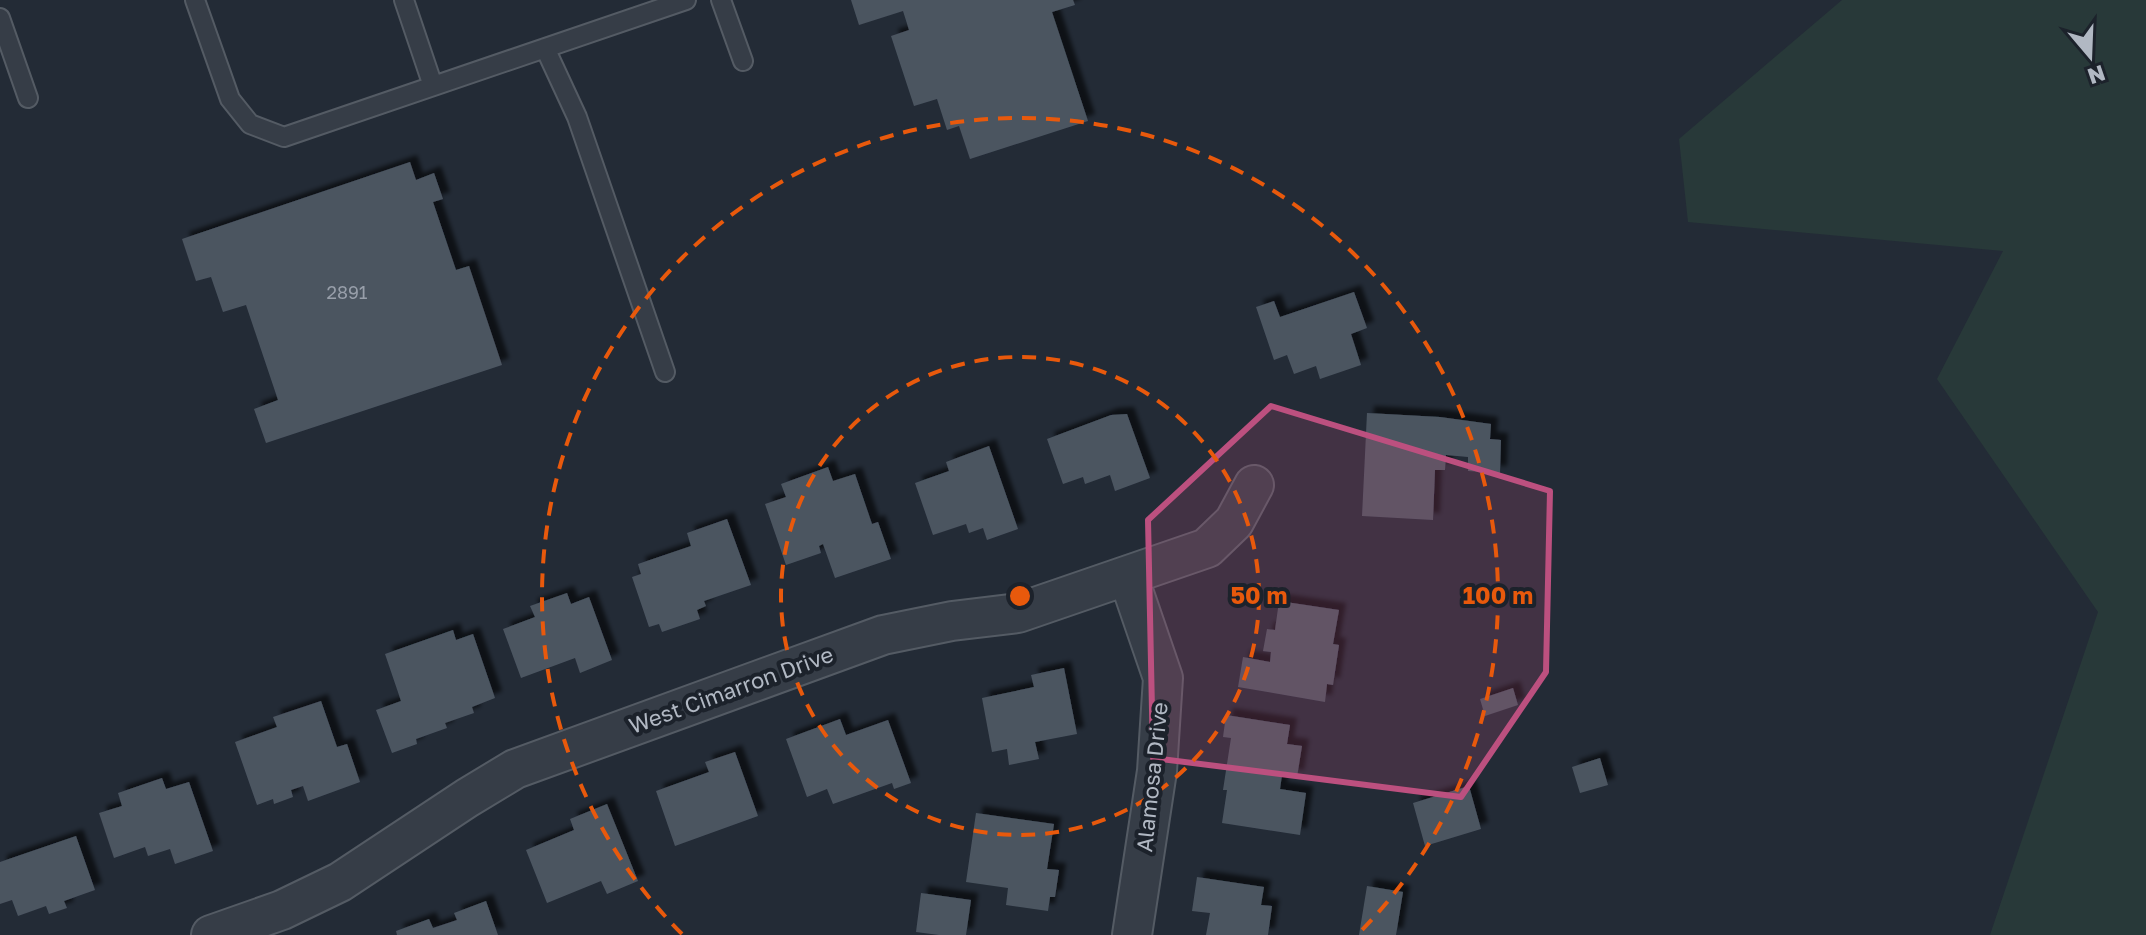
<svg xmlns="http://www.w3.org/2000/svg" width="2146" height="935" viewBox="0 0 2146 935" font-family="'Golos Text',sans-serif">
  <defs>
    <filter id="shadow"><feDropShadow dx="7" dy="-7" stdDeviation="2" flood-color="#0009"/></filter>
  </defs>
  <rect width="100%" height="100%" fill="#232b36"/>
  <path fill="#283939" d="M1842 0H2146V935H1990L2098 612 1937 379 2003 251 1688 222 1679 139Z"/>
  <path fill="#4b5561" filter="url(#shadow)" d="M851 0H1073L1075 5 1052 12 1088 121 970 159 959 126 947 130 937 99 914 106 891 36 909 30 903 11 859 25Z
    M410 162 416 180 434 173 443 199 433 202 456 270 469 266 502 365 266 443 254 409 278 400 246 305 223 312 211 277 196 281 182 239Z
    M1354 292 1367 328 1351 334 1361 365 1320 379 1316 366 1294 374 1287 355 1274 360 1256 307 1274 301 1280 317Z
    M1367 413 1440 417 1491 424 1490 439 1501 440 1500 473 1468 471V457L1446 455 1445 470H1435L1433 520 1362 516Z
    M1127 414 1150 478 1115 491 1110 475 1085 484 1083 477 1063 484 1047 439 1111 415Z
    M989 446 1018 529 987 540 983 528 969 533 966 524 933 535 915 483 949 471 946 462Z
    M828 467 833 481 855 474 872 524 878 522 891 559 835 578 823 544 819 546 821 553 786 565 765 504 786 497 781 484Z
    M727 519 751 585 704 601 706 606 697 610 700 619 662 632 659 624 649 627 632 577 641 574 638 564 691 546 687 533Z
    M567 593 571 604 589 597 612 660 580 673 575 658 521 678 503 629 535 617 530 606Z
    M1279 601 1339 610 1333 644 1339 645 1333 685 1327 684 1325 702 1238 687 1243 657 1270 662 1271 652 1263 651 1267 629 1275 630Z
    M453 630 456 640 473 634 495 698 472 707 474 713 445 723 447 728 416 739 417 744 392 753 376 710 401 701 385 654Z
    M1064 668 1077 734 1035 742 1039 759 1009 765 1007 749 992 752 982 698 1034 687 1031 675Z
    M1513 688 1518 705 1485 716 1480 699Z
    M321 701 337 747 347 744 360 782 308 801 303 786 291 790 293 797 274 804 273 799 257 805 235 742 277 727 273 717Z
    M1226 715 1290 725 1287 744 1302 746 1297 777 1282 775 1280 789 1306 793 1300 835 1222 823 1227 790H1223L1231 738 1223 737Z
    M840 719 846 735 888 720 911 783 894 789 892 783 833 804 827 789 807 797 786 739Z
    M735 752 758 816 675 846 656 791 709 772 705 762Z
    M1600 758 1608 785 1580 793 1572 767Z
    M162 778 166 789 189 782 213 851 175 864 170 849 148 856 145 847 114 858 99 813 122 806 118 793Z
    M1469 786 1481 829 1425 846 1413 803Z
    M607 804 638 881 607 894 601 881 547 903 526 850 574 830 570 819Z
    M976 813 1054 824 1047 869 1059 870 1055 897H1050L1048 911 1006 905 1008 888 966 882Z
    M76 836 95 890 64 901 67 908 49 914 46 906 18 916 12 900 0 904V862Z
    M1197 877 1264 887 1261 905 1272 906 1268 935H1206L1210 913 1192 911Z
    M1367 886 1403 892 1396 935H1359Z
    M921 893 971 900 966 935H939L916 932Z
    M486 901 498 935H397L396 931 429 919 433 928 457 920 454 913Z"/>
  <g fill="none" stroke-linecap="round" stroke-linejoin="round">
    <defs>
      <path id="service" d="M195 0 230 99 250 124 284 137 686 0
        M404 0 433 86
        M721 0 743 61
        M0 18 28 98
        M545 48 577 117 665 372"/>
      <path id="minor" d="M1128 576 1163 678 1157 771 1132 935
        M211 935 282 910 340 882 467 798 515 769 883 635 952 621 1018 613 1207 548 1234 522 1254 485"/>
    </defs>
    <use href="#service" stroke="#545b64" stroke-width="22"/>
    <use href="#minor" stroke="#545b64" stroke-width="42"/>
    <use href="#service" stroke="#363d47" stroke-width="18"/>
    <use href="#minor" stroke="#363d47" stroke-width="38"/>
  </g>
  <path fill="#bc507f" fill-opacity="0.2" stroke="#bc507f" stroke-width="6" stroke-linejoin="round" d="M1271 406 1550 491 1546 672 1461 797 1153 758 1148 520Z"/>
  <g fill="none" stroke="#e8590c" stroke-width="4" stroke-dasharray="14 10">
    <circle cx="1020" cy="596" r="239"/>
    <path d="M682 934A478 478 0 1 1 1358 934"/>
  </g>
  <g text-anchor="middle" stroke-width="8" stroke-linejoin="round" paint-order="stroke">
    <g font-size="18" fill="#989faa">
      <text x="347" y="299">2891</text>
    </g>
    <g font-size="22" fill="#b1b8c3" stroke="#1c222b">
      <text transform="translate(731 690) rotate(-20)" y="8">West Cimarron Drive</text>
      <text transform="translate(1152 777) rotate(-84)" y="8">Alamosa Drive</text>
    </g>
  </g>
  <circle cx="1020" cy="596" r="12" fill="#e8590c" stroke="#1c222b" stroke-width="4"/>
  <g font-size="24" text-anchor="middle" font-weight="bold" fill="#e8590c" stroke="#1c222b" stroke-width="8" stroke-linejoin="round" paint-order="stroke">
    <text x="1259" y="604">50 m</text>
    <text x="1498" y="604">100 m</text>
  </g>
  <g transform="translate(2090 56) rotate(161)" stroke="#1c222b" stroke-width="6" paint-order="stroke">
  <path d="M0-6L14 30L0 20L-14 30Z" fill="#b1b8c3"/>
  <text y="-12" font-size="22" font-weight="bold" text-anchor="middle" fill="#b1b8c3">N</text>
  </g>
</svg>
